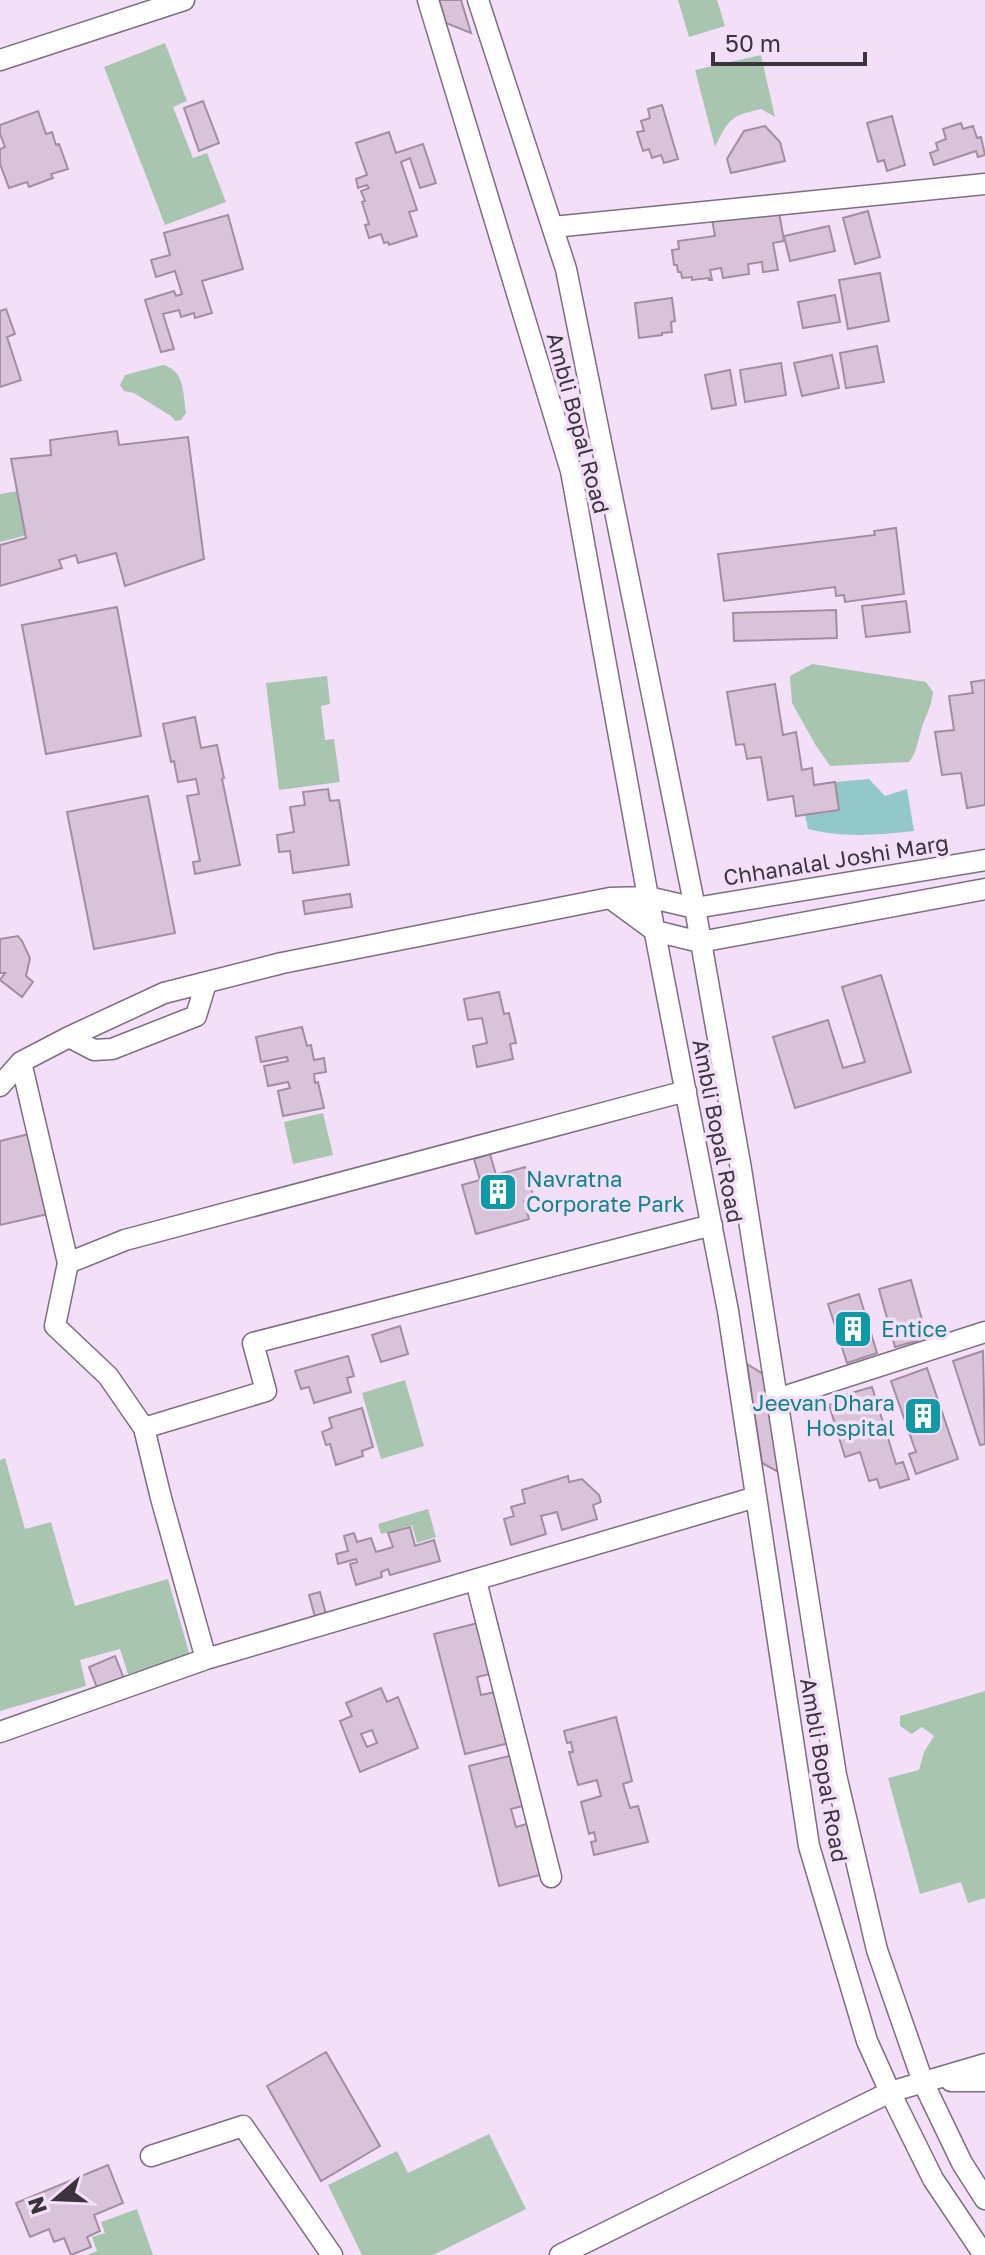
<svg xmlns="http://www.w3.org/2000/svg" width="985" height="2255" viewBox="0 0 985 2255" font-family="'Golos Text',sans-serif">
  <rect width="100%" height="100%" fill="#f3e0f8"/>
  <path fill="#a7c5af" d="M678 0H717L725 26 689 37Z
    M165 43 187 101 173 107 193 158 207 153 226 202 165 225 104 67Z
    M761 55 775 117 761 109C730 116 729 119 715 147L695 70Z
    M163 365C185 370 183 394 186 413L181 420 175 421 171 416 134 393 124 391 120 385 125 375Z
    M18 491 27 535 0 542V494Z
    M812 664 926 682 933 692C931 707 928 711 923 724 918 737 918 751 909 762L830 766 815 744 792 703 790 676Z
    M327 676 330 704 321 706 325 740 334 739 340 782 279 790 266 683Z
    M323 1113 333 1155 293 1164 284 1122Z
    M405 1380 424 1446 381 1459 362 1393Z
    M5 1458 25 1529 51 1522 75 1606 168 1579 190 1656 128 1674 120 1649 80 1660 86 1686 0 1711V1460Z
    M428 1509 436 1537 417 1543 412 1525 381 1534 378 1524Z
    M985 1691V1898L968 1903 961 1882 920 1894 888 1778 919 1770 924 1752 934 1736 922 1727 912 1734 900 1726V1716Z
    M489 2134 526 2209 433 2255H362L328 2185 397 2151 408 2173Z
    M137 2209 153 2255H87L97 2251 92 2237 105 2233 101 2222Z"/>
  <path fill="#93c8ca" d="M869 779 885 796 907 789 914 831C879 835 842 838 808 829L805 815 839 810 835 782Z"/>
  <path fill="#d9c3d9" stroke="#a28da2" stroke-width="2" fill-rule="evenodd" d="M439 0H461L471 33 446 23Z
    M203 101 219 143 199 151 184 108Z
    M662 105 678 159 664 163 661 155 652 158 649 149 643 151 637 132 644 131 641 121 650 118 648 109Z
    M38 111 46 134 52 132 56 145 59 144 68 169 51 174 53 178 29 187 27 182 9 188 0 164V149L5 147 0 134V125Z
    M892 116 905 165 887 171 884 160 878 162 867 123Z
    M961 123 963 129 973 126 977 138 981 137 985 155 978 157 976 151 934 165 930 153 938 150 936 143 946 139 943 129Z
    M765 126 780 142 785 161 731 173 727 159 744 131Z
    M389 132 396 153 423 144 436 183 420 188 410 158 401 162 417 210 409 212 417 236 389 245 388 242 384 243 381 234 369 238 365 225 369 224 362 202 365 201 361 191 369 188 367 185 358 188 356 179 367 175 356 143Z
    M868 211 880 257 855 264 843 218Z
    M779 212 784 241 773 243 778 270 763 272 762 262 748 264 749 274 723 278 721 268 710 270 712 280H709V278L692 280V277L682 278 681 272H678L677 265H674L672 250 679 249 678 241 715 236 712 219Z
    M228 215 243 269 202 281 212 313 195 318 194 313 181 317 179 310 163 314 174 349 161 352 145 300 174 291 176 296 182 294 175 271 156 277 151 260 170 255 164 233Z
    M829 226 835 251 790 261 784 236Z
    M880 273 889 321 848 329 839 280Z
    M835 295 840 322 803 328 798 302Z
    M672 298 675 321 671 322 672 332 662 333V335L639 338 635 303Z
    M6 309 15 334 7 337 21 380 0 387V311Z
    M877 346 884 382 846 388 840 353Z
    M832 355 839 388 802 396 794 363Z
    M781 363 786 395 745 402 740 370Z
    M730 370 736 405 712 409 705 375Z
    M117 431 119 445 188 437 204 559 125 586 116 553 78 563 76 555 59 560 62 568 0 586V545L26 538 11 459 51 455 50 440Z
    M896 528 904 594 845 602 844 595 836 596 835 587 724 601 718 554 875 535 874 531Z
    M906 601 910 632 866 637 862 606Z
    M117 607 141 736 46 754 22 625Z
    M836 610 837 638 734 641 733 613Z
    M985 680V805L967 808 961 773 942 775 935 732 954 730 949 696 973 693 971 682Z
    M775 684 783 735 796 732 802 770 812 768 814 785 835 782 839 810 796 816 793 796 768 800 761 757 747 759 744 744 736 745 727 692Z
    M195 717 201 748 217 745 224 778 222 779 240 865 195 874 193 862 200 861 187 796 199 794 196 779 178 782 174 761 171 762 163 724Z
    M328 789 330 801 339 800 349 865 293 873 290 851 279 852 277 835 294 832 290 807 305 805 303 792Z
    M148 796 175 933 94 949 67 812Z
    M350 894 352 907 305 914 303 901Z
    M18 936 22 941 30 958 26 976 33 982 22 997 0 980 5 973H0V939Z
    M881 975 911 1072 795 1108 773 1037 828 1020 843 1068 865 1062 842 987Z
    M499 992 504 1014 509 1013 516 1043 510 1044 513 1059 477 1067 473 1046 487 1043 482 1018 468 1020 464 999Z
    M302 1027 307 1046 311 1045 314 1060 324 1058 326 1072 314 1074 315 1083 318 1082 324 1108 283 1116 278 1091 290 1088 288 1082 268 1086 264 1066 288 1061 287 1057 261 1062 256 1037Z
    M29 1134 48 1214 0 1225V1141Z
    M490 1154 496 1175 525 1167 534 1199 524 1201 529 1219 476 1234 462 1185 480 1180 474 1159Z
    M911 1280 927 1338 895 1347 879 1289Z
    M859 1294 877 1353 847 1363 828 1304Z
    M400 1326 408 1354 381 1362 372 1335Z
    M983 1351 985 1444 980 1445 953 1361Z
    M348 1356 354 1376 347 1378 351 1392 314 1403 309 1387 301 1389 295 1371Z
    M747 1364 768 1377 782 1474 762 1463Z
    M927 1368 958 1459 916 1474 909 1454 916 1452 891 1381Z
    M872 1387 896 1464 903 1462 909 1479 880 1488 877 1479 869 1481 860 1452 845 1457 829 1405 845 1400 844 1395Z
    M362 1408 373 1447 362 1451 363 1456 336 1465 330 1444 326 1445 322 1432 332 1428 329 1418Z
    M568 1476 569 1482 582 1479 599 1495 601 1502 593 1505 597 1519 562 1530 557 1512 541 1516 546 1534 511 1545 504 1519 514 1516 511 1507 525 1503 522 1490Z
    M410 1527 415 1546 434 1540 440 1561 390 1575 388 1569 381 1572 382 1577 356 1585 350 1564 357 1562 356 1559 338 1564 336 1554 348 1551 344 1536 354 1533 357 1542 371 1538 376 1552 393 1547 388 1533Z
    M320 1592 326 1614 315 1617 309 1595Z
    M482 1622 495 1673 477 1677 481 1695 500 1691 513 1742 465 1754 434 1634Z
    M115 1656 124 1679 98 1690 89 1667Z
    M381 1688 387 1702 398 1697 418 1748 360 1772 340 1721 352 1716 346 1703ZM372 1730 377 1743 367 1747 361 1734Z
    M616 1717 632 1781 623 1784 630 1808 638 1806 648 1842 594 1855 591 1842 596 1841 594 1832 589 1834 581 1802 601 1796 597 1780 578 1785 569 1752H573L571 1742 567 1743 564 1731Z
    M517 1754 530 1804 511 1809 516 1827 534 1822 547 1873 499 1886 469 1766Z
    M326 2052 380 2146 321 2181 267 2086Z
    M108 2165 123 2203 94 2215 100 2231 87 2237 91 2247 71 2255 64 2238 54 2242 49 2229 30 2237 16 2203Z"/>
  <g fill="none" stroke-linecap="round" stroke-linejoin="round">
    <defs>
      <path id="minor" d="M428 0 571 471 648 897 728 1311 809 1846 867 2041 890 2092 933 2179 984 2255
        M478 0 566 269 639 630 695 908 741 1169 836 1775 877 1950 923 2082 962 2163 985 2199
        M0 60 184 0
        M553 227 985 184
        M610 898 655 931 700 942 985 889
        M69 1037 94 1050 112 1049 196 1016 206 983
        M0 1086 21 1062 69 1037 164 993 282 963 610 898 648 897 695 908 985 860
        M68 1263 125 1240 686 1091
        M777 1399 985 1332
        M144 1428 266 1391 253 1343 712 1225
        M476 1581 551 1877
        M206 1659 756 1497
        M0 1732 206 1659 161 1498 144 1428 108 1376 55 1326 68 1263 21 1062
        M951 2081H985
        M151 2156 243 2126 332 2255
        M560 2255 890 2092 985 2064"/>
    </defs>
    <use href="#minor" stroke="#7e6d82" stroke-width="23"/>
    <use href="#minor" stroke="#fff" stroke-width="20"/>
  </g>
  <defs>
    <symbol id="building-square" viewBox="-11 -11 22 22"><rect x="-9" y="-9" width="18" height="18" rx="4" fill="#0f9aa8" stroke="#f3e0f8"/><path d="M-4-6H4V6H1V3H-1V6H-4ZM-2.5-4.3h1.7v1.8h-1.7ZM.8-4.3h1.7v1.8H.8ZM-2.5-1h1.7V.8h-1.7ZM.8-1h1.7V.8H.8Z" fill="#fff"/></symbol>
  </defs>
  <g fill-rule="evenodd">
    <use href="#building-square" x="476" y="1170" width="44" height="44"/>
    <use href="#building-square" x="831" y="1307" width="44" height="44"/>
    <use href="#building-square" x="901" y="1394" width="44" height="44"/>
  </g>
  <g text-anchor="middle" stroke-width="7" stroke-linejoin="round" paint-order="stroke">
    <g font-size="22" fill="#3b333d" stroke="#f3e0f8">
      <text transform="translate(578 423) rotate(75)" y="8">Ambli Bopal Road</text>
      <text transform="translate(836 860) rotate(-9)" y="8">Chhanalal Joshi Marg</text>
      <text transform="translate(718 1131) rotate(79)" y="8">Ambli Bopal Road</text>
      <text transform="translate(824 1770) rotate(80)" y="8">Ambli Bopal Road</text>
    </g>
    <g font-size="22" fill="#0d838f" stroke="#f3e0f8" text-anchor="start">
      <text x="526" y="1187">Navratna<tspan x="526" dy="25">Corporate Park</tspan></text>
      <text x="881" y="1337">Entice</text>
      <text x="895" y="1411" text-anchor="end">Jeevan Dhara<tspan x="895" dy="25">Hospital</tspan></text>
    </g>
  </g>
  <g transform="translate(56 2199) rotate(251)" stroke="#f3e0f8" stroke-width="6" paint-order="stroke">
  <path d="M0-6L14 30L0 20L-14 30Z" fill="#3b333d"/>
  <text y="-12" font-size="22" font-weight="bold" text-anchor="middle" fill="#3b333d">N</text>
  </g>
  <path d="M713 52v12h152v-12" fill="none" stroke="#3b333d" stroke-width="4"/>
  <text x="725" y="52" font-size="24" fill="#3b333d" stroke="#f3e0f8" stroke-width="6" paint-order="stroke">50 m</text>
</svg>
